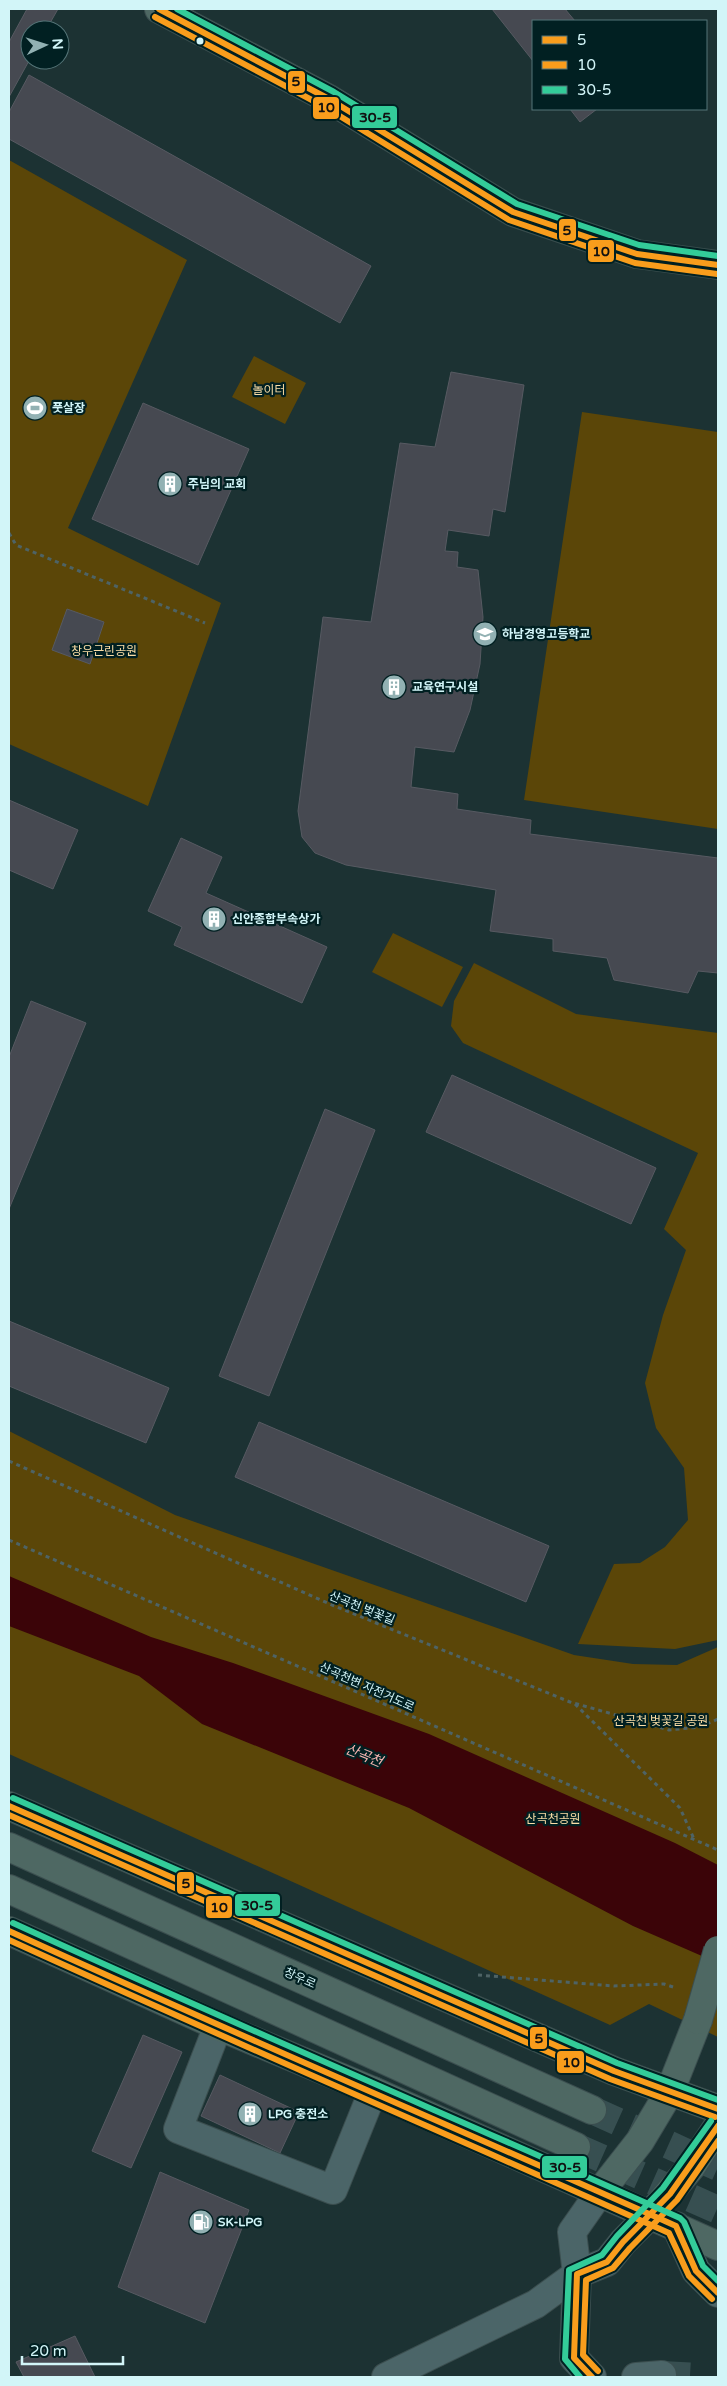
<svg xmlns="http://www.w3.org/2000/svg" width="727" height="2386" viewBox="0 0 727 2386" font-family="'Varela Round','Noto Sans KR',sans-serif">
  <rect width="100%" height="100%" fill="#1c3233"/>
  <path fill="#5b4608" d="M9 160 187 260 68 528 221 603 148 806 9 744Z
    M254 356 306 383 285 424 232 397Z
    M582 412 718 432V829L524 800Z
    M393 933 463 967 442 1007 372 972Z
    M474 963 576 1014 718 1033V1640L675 1649 578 1644 614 1564 640 1563 665 1547 688 1520 684 1468 656 1428 645 1383 663 1315 686 1250 664 1229 698 1153 463 1043 451 1026 454 1001Z
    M9 1431 175 1515 574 1655 633 1664 677 1665 718 1647V2037L649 2004 610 2025 9 1754Z"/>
  <path fill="#3b0408" d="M9 1576 151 1637 233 1663 429 1734 675 1843 718 1865V1963L633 1926 409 1808 202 1724 139 1676 9 1626Z"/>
  <path fill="#464951" stroke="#575a62" d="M27 9H58L46 30H30V59L9 97V42Z
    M492 9H565L575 21H533V61Z
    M29 75 371 266 340 323 9 139V112Z
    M570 109H597L580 122Z
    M451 372 524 385 505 512 493 509 489 536 448 530 445 551 458 552 457 567 478 570 483 617 480 664 470 710 454 752 415 747 411 787 458 794 457 809 531 820 530 834 718 858V973L698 971 688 993 614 980 607 958 553 951V939L490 931 496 890 346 865 315 853 302 837 298 811 323 617 371 622 400 443 435 447Z
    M143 403 249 449 198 565 92 519Z
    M67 609 104 622 90 664 52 650Z
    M9 800 78 830 53 889 9 870Z
    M181 838 222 857 206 893 327 947 302 1003 174 945 182 927 148 911Z
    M31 1001 86 1023 9 1209V1057Z
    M452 1075 656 1168 631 1224 426 1132Z
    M325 1109 375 1130 269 1396 219 1376Z
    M9 1321 169 1388 146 1443 9 1386Z
    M259 1422 549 1546 526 1602 235 1477Z
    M143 2035 182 2052 131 2168 92 2151Z
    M220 2075 299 2112 280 2153 201 2116Z
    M160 2172 249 2210 205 2323 118 2287Z
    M75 2336 95 2377H24L16 2362Z"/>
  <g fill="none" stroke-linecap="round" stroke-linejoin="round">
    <path stroke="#374f51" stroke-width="28" stroke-dasharray="28 14" stroke-linecap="butt" d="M662 2375 697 2377"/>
    <path stroke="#374f51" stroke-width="28" stroke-dasharray="28 14" stroke-linecap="butt" d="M592 2110 718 2167
      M576 2147 718 2210"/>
    <defs>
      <path id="minor" d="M218 2026 178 2129 333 2190 373 2091
        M676 2226 696 2271 718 2293
        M386 2377 536 2304 577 2274 607 2262 623 2242 651 2214
        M592 2377 574 2358 577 2274 572 2232 600 2192
        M636 2377 662 2375"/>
      <path id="major" d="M159 9 329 99 513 212 637 254 718 265
        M9 1806 614 2071 718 2109
        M9 1847 592 2110
        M9 1889 576 2147
        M9 1931 218 2026 373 2091 718 2246
        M600 2192 640 2141 670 2091 698 2020
        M651 2214 691 2167 718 2126"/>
    </defs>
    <use href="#minor" stroke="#3b4e4f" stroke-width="30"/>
    <use href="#major" stroke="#3b4e4f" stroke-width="30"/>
    <path stroke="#4e6365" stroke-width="3" stroke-dasharray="4 4" stroke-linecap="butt" d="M9 533 16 545 205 623
      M9 1461 332 1605 570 1702 669 1730 700 1727 718 1719
      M9 1540 718 1850
      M575 1704 680 1808 694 1839
      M478 1975 614 1986 664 1984 676 1988"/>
    <use href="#minor" stroke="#4b6568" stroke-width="28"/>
    <use href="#major" stroke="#4e6863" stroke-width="28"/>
    <defs>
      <path id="major-bridge" d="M698 2020 718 1950"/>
    </defs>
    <use href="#major-bridge" stroke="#3b4e4f" stroke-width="30" stroke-linecap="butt"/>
    <use href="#major-bridge" stroke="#4e6863" stroke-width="28"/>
    <defs>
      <path id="bus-1" d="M159 9 329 99 513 212 637 254 718 265
        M9 1806 614 2071 718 2109
        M9 1931C230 2032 454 2127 676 2226L696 2271 718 2293
        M592 2377 574 2358 577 2274 607 2262 623 2242 670 2194 718 2126"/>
      <path id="bus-2" d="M155 17 325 107 509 220 635 263 717 274
        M9 1815 610 2079 715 2117
        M9 1940C228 2040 449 2135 669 2233L689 2276 712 2299
        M598 2371 583 2355 586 2280 613 2268 630 2248 677 2200 718 2141"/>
      <path id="bus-3" d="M177 9 334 92 517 204 639 245 718 256
        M13 1798 617 2063 718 2100
        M13 1923C234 2024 457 2119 680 2218L684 2222 703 2266 718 2281
        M580 2377 565 2359 569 2270 602 2255 617 2236 663 2188 711 2121"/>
    </defs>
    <use href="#bus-1" stroke="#012022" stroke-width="10"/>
    <use href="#bus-2" stroke="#012022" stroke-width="10"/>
    <use href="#bus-3" stroke="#012022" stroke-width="10"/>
    <use href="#bus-1" stroke="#f99d1c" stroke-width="6"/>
    <use href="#bus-2" stroke="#f99d1c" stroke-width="6"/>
    <use href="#bus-3" stroke="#3c9" stroke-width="6"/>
  </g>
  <defs>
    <symbol id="stadium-disc" viewBox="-11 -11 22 22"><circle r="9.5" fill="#92b1b3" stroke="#012022"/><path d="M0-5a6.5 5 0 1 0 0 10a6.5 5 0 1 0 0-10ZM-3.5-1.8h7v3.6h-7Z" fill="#fff"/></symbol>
    <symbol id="building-disc" viewBox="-11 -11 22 22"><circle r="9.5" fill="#92b1b3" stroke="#012022"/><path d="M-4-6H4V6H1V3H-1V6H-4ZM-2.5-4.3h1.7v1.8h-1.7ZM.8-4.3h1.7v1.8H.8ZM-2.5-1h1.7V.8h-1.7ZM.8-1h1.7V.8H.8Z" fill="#fff"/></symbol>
    <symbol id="school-disc" viewBox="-11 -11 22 22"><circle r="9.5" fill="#92b1b3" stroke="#012022"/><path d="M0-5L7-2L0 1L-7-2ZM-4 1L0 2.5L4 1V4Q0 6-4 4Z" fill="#fff"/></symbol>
    <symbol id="fuel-disc" viewBox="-11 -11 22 22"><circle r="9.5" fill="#92b1b3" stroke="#012022"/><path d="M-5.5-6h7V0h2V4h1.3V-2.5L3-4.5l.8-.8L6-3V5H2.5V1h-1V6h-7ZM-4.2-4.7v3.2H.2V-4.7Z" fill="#fff"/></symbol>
  </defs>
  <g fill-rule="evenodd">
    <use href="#stadium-disc" x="21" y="394" width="28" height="28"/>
    <use href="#building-disc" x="156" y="470" width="28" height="28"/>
    <use href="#school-disc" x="471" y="620" width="28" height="28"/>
    <use href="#building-disc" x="380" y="673" width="28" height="28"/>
    <use href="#building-disc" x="200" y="905" width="28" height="28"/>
    <use href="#building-disc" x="236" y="2100" width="28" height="28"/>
    <use href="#fuel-disc" x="187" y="2208" width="28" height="28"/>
  </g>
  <circle fill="#d2f5f8" stroke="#012022" stroke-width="2" cx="200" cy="41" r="4.5"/>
  <g text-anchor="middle" stroke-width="4.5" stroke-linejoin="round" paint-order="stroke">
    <g font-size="12" fill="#fadda6" stroke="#012022">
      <text x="269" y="394">놀이터</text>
      <text x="104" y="655">창우근린공원</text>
      <text x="661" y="1725">산곡천 벚꽃길 공원</text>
      <text x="553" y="1823">산곡천공원</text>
    </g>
    <g font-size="12" font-weight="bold" fill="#d2f5f8" stroke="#012022" text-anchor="start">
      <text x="52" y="412">풋살장</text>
      <text x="188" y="488">주님의 교회</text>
      <text x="502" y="638">하남경영고등학교</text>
      <text x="412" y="691">교육연구시설</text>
      <text x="232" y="923">신안종합부속상가</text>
      <text x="268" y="2118">LPG 충전소</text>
      <text x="218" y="2226">SK-LPG</text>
    </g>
    <g font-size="12" fill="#d2f5f8" stroke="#012022">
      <text transform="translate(362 1608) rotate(22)" y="4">산곡천 벚꽃길</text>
      <text transform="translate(367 1687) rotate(24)" y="4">산곡천변 자전거도로</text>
      <text transform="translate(300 1978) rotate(24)" y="4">창우로</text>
    </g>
    <g font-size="14" font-style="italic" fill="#f6b5b1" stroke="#012022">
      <text transform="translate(364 1755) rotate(22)" y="5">산곡천</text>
    </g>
  </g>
  <g stroke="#012022" stroke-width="2">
    <rect x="287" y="70" width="19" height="24" rx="5" fill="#f99d1c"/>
    <rect x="312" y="96" width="28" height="24" rx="5" fill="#f99d1c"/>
    <rect x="351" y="105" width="47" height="24" rx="5" fill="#3c9"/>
    <rect x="558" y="218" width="19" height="24" rx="5" fill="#f99d1c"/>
    <rect x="587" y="239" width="28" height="24" rx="5" fill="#f99d1c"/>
    <rect x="176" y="1871" width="19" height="24" rx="5" fill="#f99d1c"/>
    <rect x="234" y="1893" width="47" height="24" rx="5" fill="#3c9"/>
    <rect x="205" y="1895" width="28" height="24" rx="5" fill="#f99d1c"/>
    <rect x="529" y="2026" width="19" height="24" rx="5" fill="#f99d1c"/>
    <rect x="556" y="2050" width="29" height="24" rx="5" fill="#f99d1c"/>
    <rect x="541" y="2155" width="47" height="24" rx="5" fill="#3c9"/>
  </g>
  <g font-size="14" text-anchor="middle" font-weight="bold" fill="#111">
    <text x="296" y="86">5</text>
    <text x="326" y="112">10</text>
    <text x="375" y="122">30-5</text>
    <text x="567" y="235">5</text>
    <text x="601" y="256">10</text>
    <text x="186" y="1888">5</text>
    <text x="257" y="1910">30-5</text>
    <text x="219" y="1912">10</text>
    <text x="539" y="2043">5</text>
    <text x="571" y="2067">10</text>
    <text x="565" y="2172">30-5</text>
  </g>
  <rect width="727" height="2386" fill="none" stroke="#d2f5f8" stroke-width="20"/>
  <rect x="532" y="20" width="175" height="90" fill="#012022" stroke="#557578"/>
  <rect x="542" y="36" width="25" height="8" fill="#f99d1c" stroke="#557578"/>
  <text x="577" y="45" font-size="15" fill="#d2f5f8">5</text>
  <rect x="542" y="61" width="25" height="8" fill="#f99d1c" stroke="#557578"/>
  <text x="577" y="70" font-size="15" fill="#d2f5f8">10</text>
  <rect x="542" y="86" width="25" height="8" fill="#33cc99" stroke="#557578"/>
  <text x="577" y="95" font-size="15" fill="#d2f5f8">30-5</text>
  <g transform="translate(45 45) rotate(86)"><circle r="24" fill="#012022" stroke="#557578"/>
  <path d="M0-4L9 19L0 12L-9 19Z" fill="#92b1b3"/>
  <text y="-8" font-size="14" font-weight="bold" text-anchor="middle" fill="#d2f5f8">N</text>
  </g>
  <path d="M22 2356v8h101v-8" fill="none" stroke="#d2f5f8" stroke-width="2.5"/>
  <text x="30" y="2356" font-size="15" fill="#d2f5f8" stroke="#012022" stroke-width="4" paint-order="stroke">20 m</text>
</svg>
